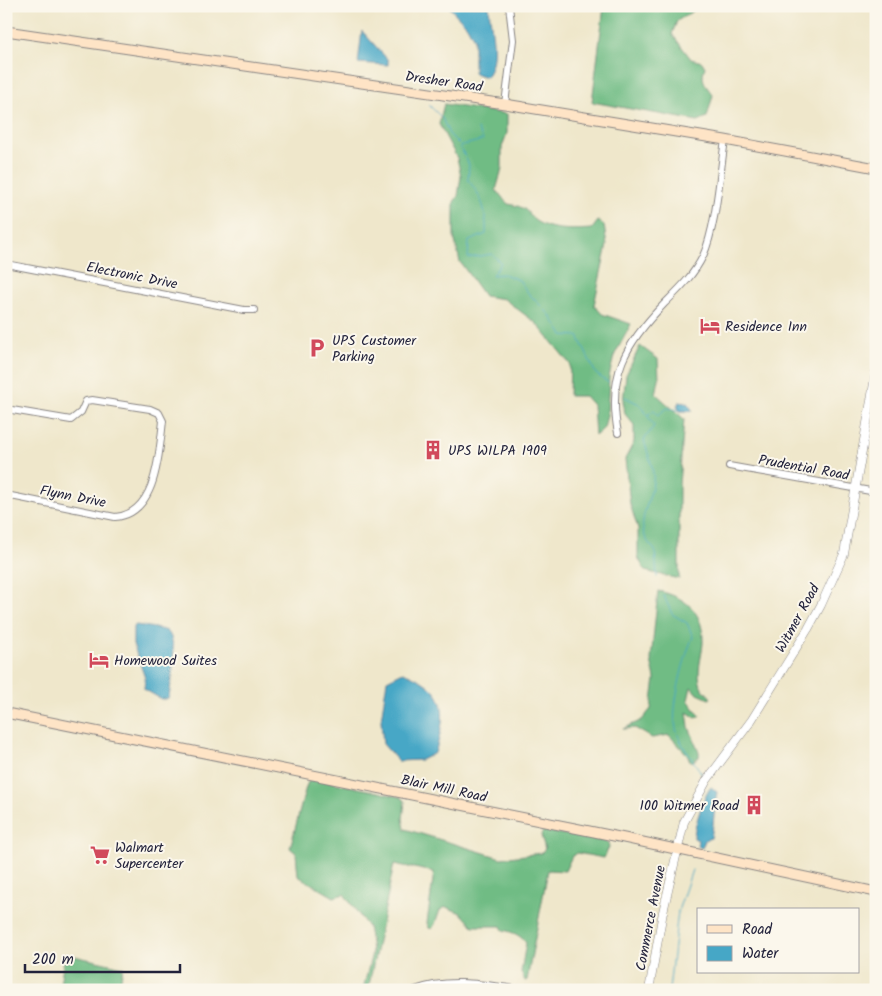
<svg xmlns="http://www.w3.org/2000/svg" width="882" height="996" viewBox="0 0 882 996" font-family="Kalam,sans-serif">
  <rect width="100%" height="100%" fill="#fbf7ec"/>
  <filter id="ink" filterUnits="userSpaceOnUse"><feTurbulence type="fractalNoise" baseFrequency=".02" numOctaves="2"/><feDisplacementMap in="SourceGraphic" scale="10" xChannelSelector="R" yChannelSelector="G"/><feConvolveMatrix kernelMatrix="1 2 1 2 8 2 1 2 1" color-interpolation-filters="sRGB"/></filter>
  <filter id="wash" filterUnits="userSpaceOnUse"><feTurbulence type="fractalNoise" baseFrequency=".0096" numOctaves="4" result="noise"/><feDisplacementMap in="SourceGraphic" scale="20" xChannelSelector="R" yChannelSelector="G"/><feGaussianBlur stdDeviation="1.12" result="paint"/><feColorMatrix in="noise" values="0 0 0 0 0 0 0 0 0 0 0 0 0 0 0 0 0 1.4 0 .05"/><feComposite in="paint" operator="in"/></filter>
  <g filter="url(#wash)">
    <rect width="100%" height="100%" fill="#efe7cb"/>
    <path fill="#70bc84" stroke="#496f60" d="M604 6H727L696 9 677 21 672 34 691 59 702 62 705 67C700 79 705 85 713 95L707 117 698 121 592 102Z
      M444 104 507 114V133L502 147V169L496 190 508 204C534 208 524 216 541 224 555 231 577 230 592 229L598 221 604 225 607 245 594 305 602 314 631 324 614 356 609 377 607 415 604 428 595 436 593 405 585 396H569L570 364 536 323 504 299 484 296 460 262 454 237V202L458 196 461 176 457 158 439 124Z
      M640 346 658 359 659 379 656 394 684 419 679 485V579L645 571 638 557V529L630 504 625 459 634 442V425L625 414 623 401 626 375Z
      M658 591C686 597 704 612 703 643 702 657 696 672 701 686 703 690 708 694 711 698L709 699 696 693 691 687 688 700 700 716 696 718 687 712 689 727 699 752V757L691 762 685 752 669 735 652 738 635 728 623 729 642 720 651 709 655 679 651 660Z
      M316 779 401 797 405 801 403 819 405 829 501 858 541 853 545 849 541 835 543 831 601 840 608 843 609 847 604 858 577 853 572 856 565 871 548 870 527 980 525 981 521 972 526 943C521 935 512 932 503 930L501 926H473L461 913 446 907 440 910 435 924 432 929 429 928 427 923 434 872 394 864 368 990H363L372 953 371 943 368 927 344 894 334 897 298 876 296 853 290 848 306 787 308 782Z
      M65 954 123 967 119 990H59Z"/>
    <path fill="#46a7c6" stroke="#346480" d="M448 6H489C490 28 500 58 486 77L474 73V39L467 26Z
      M362 31 388 60V65L358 63Z
      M679 402 687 403 693 411H680L677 406Z
      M136 625C142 626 163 629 167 631 179 642 171 682 169 697L166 699H161L144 689 145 678 133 644V627Z
      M403 672C448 690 448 709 435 753L421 760 398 761 383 744 381 720 387 680Z
      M711 787 717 792C714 807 714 823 711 838L705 840 702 848 697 846 698 840 694 838C694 826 704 795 711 787Z"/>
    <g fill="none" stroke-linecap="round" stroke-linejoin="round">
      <path stroke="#46a7c6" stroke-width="1" d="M429 105 442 118 449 134 460 145
        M477 129 483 140 460 146 469 165 468 180C482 197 487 211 486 234L469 241 468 258 492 254 501 263 492 275 504 274 519 280 529 294 549 314 563 335 578 336 596 374 609 383
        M625 397 641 405 654 426 644 440C647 452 655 470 653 482 649 508 631 528 655 550L657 577
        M648 415 654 410 658 415C670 406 664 408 679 410
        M664 596 672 614 687 623 693 637C685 653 672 705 675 723 677 742 693 759 702 774
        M669 990 678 911 692 870"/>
    </g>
  </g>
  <g filter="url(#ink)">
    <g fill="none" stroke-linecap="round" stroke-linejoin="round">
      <defs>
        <path id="minor" d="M505 104 513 40 509 6
          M6 264 244 310H254
          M6 409 71 420 81 412 86 401 92 400 150 409 159 413 163 421C159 453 157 514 115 517L6 495
          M618 433C607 375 625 344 665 303 679 289 694 275 703 256 716 228 720 172 725 140
          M729 466 876 492
          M415 990C450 977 486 985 523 990"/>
        <path id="tertiary" d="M649 990 663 912 684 822 707 780 751 721 808 629 821 605 844 554 876 372"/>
        <path id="secondary" d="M6 31 505 104 725 140 876 168
          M6 713 624 838 876 892"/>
      </defs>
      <use href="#minor" stroke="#888483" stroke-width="8"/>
      <use href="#tertiary" stroke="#888483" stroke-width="9"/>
      <use href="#secondary" stroke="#888483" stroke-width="11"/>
      <use href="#minor" stroke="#fff" stroke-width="6"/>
      <use href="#tertiary" stroke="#fff" stroke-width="8"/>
      <use href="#secondary" stroke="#fee4c6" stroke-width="9"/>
    </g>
  </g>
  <defs>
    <symbol id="hotel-bare" viewBox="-9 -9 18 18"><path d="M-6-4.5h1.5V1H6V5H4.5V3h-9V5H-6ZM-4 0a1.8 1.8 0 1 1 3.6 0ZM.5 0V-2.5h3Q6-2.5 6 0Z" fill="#d1495b" stroke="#fbf7ec" stroke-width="2.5" paint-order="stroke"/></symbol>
    <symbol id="parking-bare" viewBox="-9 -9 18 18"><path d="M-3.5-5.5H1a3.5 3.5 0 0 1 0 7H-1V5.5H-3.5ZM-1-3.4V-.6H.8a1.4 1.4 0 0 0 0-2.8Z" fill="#d1495b" stroke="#fbf7ec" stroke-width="2.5" paint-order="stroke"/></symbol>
    <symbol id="building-bare" viewBox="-9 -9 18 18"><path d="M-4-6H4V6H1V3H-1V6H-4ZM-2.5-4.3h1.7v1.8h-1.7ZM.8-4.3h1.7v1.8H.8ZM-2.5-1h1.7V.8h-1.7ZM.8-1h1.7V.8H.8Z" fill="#d1495b" stroke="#fbf7ec" stroke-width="2.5" paint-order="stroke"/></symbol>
    <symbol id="supermarket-bare" viewBox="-9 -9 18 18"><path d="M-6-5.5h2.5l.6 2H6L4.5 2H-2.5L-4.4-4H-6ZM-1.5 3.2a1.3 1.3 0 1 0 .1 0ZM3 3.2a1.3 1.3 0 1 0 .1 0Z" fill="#d1495b" stroke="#fbf7ec" stroke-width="2.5" paint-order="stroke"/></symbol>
  </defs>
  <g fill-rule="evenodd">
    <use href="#hotel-bare" x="696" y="312" width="28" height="28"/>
    <use href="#parking-bare" x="303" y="334" width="28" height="28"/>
    <use href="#building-bare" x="419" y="436" width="28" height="28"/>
    <use href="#hotel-bare" x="85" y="646" width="28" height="28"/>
    <use href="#building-bare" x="740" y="791" width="28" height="28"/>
    <use href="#supermarket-bare" x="86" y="841" width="28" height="28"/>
  </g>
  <g text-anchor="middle" stroke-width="4" stroke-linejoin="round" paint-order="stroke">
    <g font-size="14" fill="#22223b" stroke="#fbf7ec">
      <text transform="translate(444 81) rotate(8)" y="5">Dresher Road</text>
      <text transform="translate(132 275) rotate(11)" y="5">Electronic Drive</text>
      <text transform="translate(804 467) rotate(10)" y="5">Prudential Road</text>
      <text transform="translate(73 496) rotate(11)" y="5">Flynn Drive</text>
      <text transform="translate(797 618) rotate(-61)" y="5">Witmer Road</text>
      <text transform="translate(444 788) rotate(12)" y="5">Blair Mill Road</text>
      <text transform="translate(650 918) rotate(-79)" y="5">Commerce Avenue</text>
    </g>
    <g font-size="14" fill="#22223b" stroke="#fbf7ec" text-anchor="start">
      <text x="725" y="331">Residence Inn</text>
      <text x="332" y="345">UPS Customer<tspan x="332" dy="16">Parking</tspan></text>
      <text x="448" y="455">UPS WILPA 1909</text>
      <text x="114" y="665">Homewood Suites</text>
      <text x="739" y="810" text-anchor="end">100 Witmer Road</text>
      <text x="115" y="852">Walmart<tspan x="115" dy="16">Supercenter</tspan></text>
    </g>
  </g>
  <rect width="882" height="996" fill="none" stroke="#fbf7ec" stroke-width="25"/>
  <rect x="697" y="908" width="162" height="65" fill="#fbf7ec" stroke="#a4a2a5"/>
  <rect x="707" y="925" width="25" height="8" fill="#fee4c6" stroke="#a4a2a5"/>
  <text x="742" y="934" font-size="15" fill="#22223b">Road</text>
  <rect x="707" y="946" width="25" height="15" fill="#46a7c6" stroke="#a4a2a5"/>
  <text x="742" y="958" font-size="15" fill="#22223b">Water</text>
  <path d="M25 964v8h155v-8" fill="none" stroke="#22223b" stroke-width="2.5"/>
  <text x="32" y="964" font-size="15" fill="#22223b" stroke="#fbf7ec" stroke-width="4" paint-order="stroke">200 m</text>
</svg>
